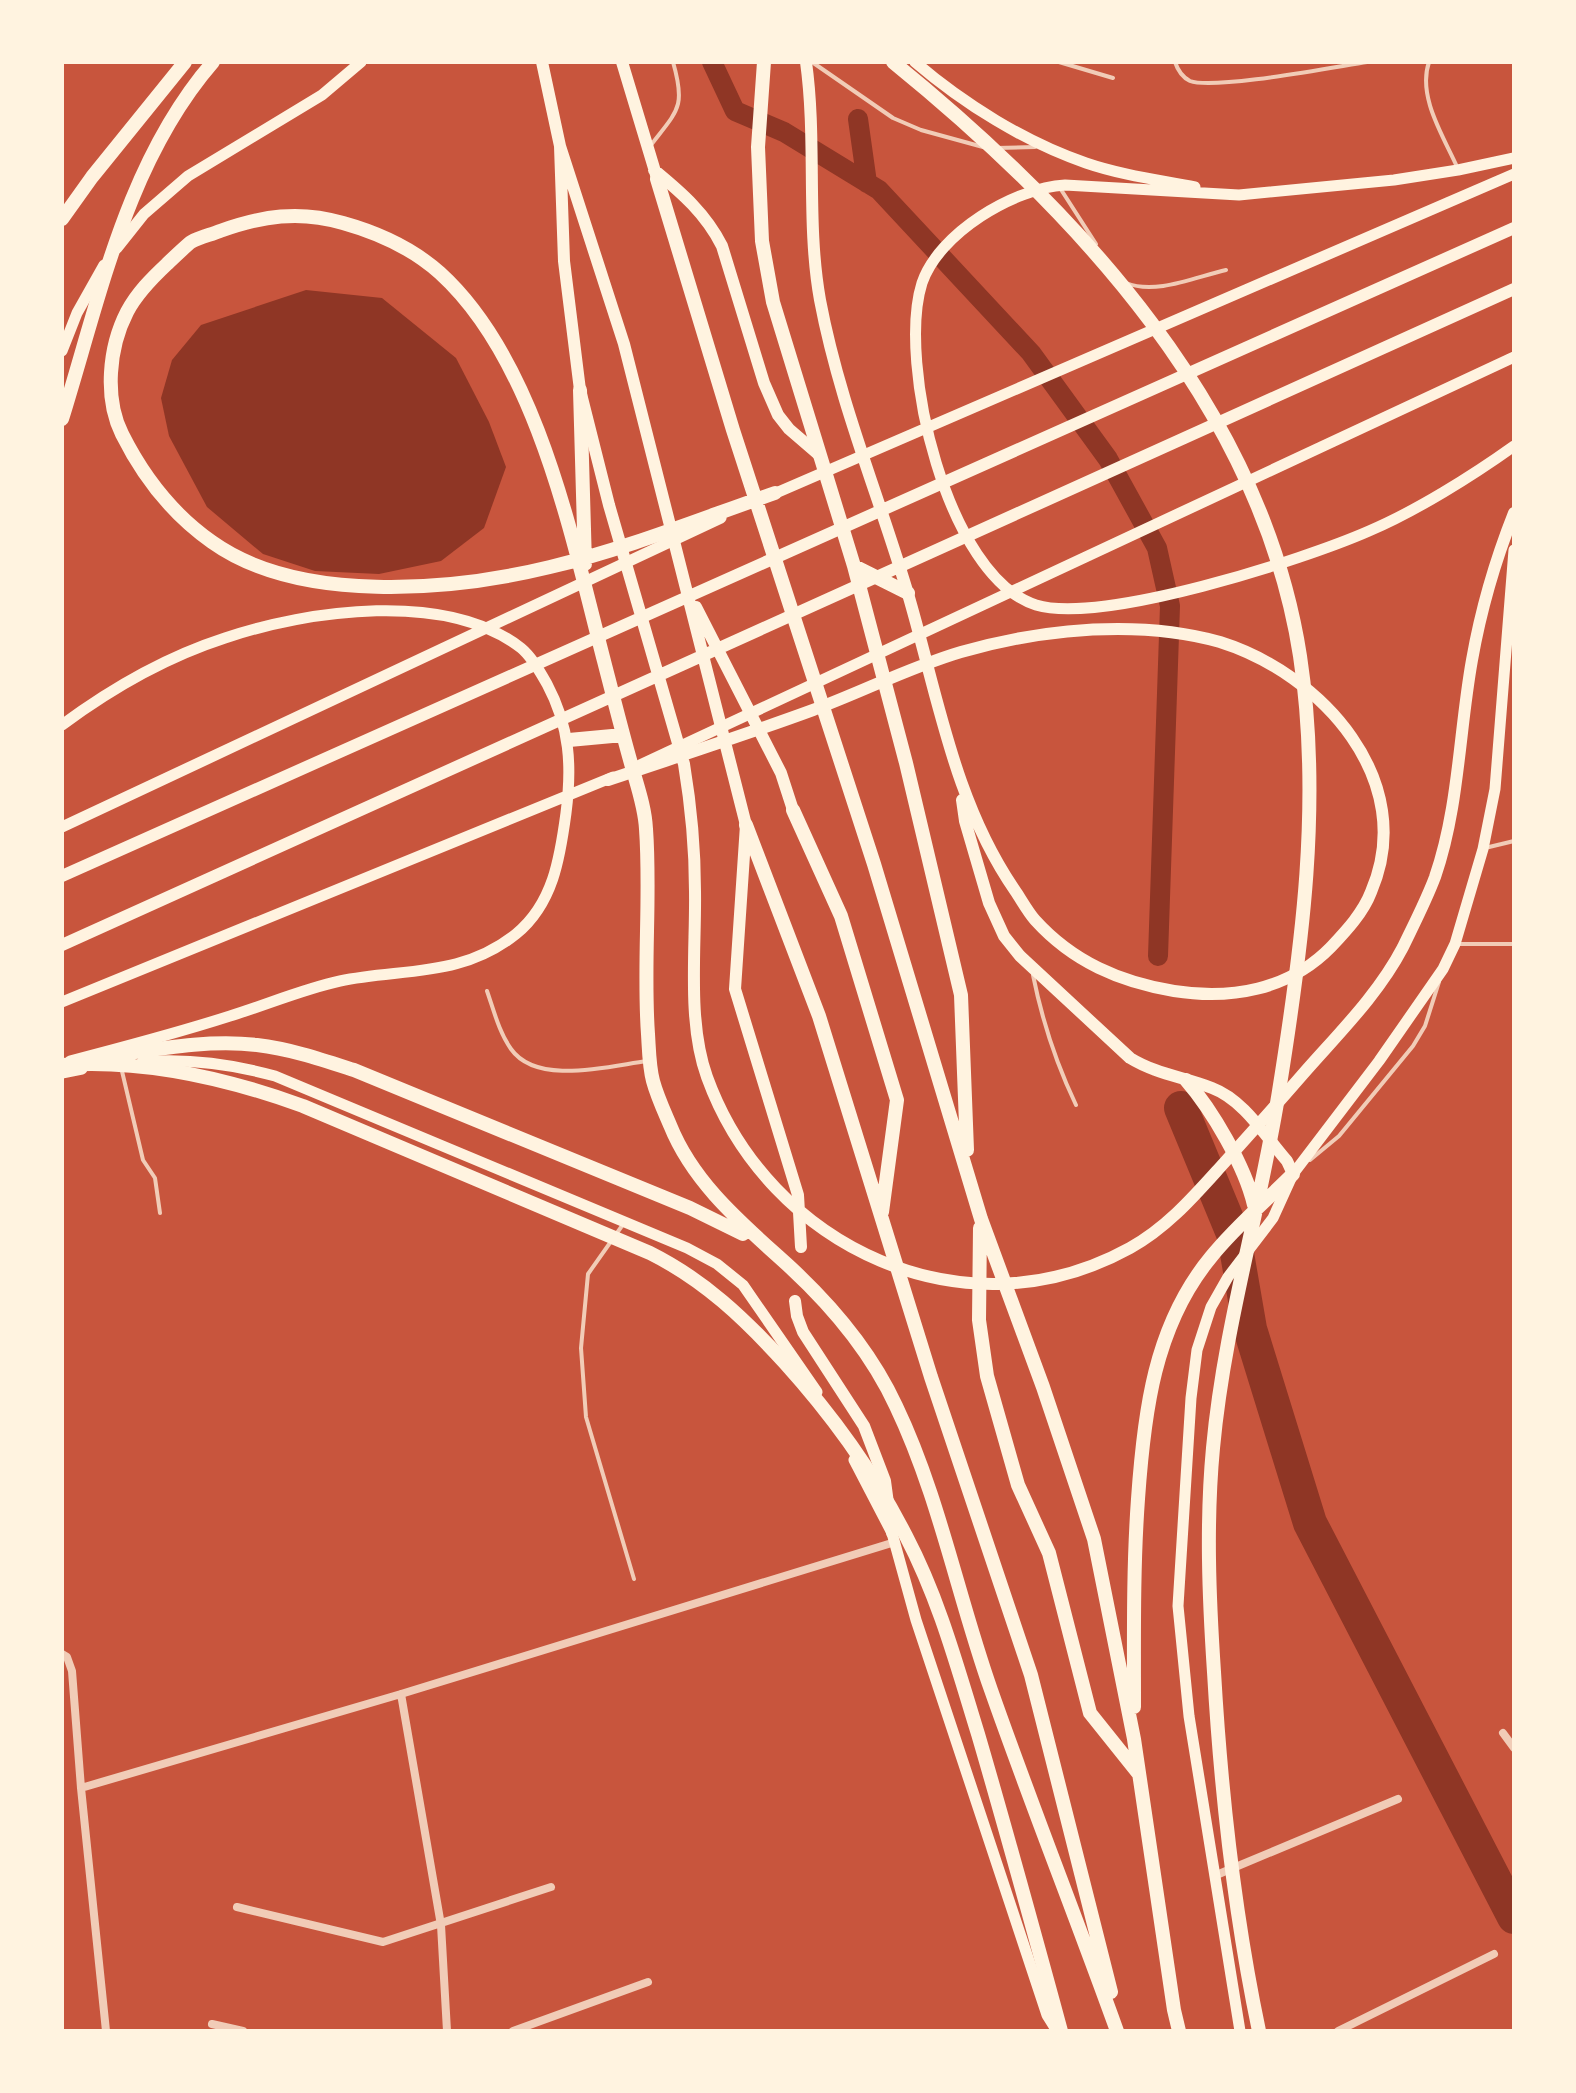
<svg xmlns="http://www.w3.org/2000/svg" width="1576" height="2093" viewBox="0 0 1576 2093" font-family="'Playfair Display',serif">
  <rect width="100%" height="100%" fill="#c8553d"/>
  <path fill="#8f3625" d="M306 290 382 298 456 358 489 422 506 467 484 528 441 561 379 574 315 571 263 554 207 507 169 436 161 398 172 360 201 325Z"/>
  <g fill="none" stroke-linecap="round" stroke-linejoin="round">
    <path stroke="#8f3625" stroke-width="20" d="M712 62 735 111 784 132 879 190 1031 353 1108 459 1157 548 1170 606 1158 956
      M858 119 867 183"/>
    <path stroke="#8f3625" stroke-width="34" d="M1181 1108 1234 1236 1250 1329 1310 1523 1514 1917"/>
    <path stroke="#f1ccb7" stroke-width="4" d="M812 62 893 118 921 130 983 147
      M1059 62 1113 78
      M1175 62C1178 71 1182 77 1190 81 1214 90 1334 67 1367 62
      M1429 62C1417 97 1444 137 1458 169
      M651 145C678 110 686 107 673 62
      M996 148 1035 147
      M1060 188 1096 244
      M1126 283C1156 295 1195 277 1226 270
      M1485 848 1514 841
      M1457 944H1514
      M1033 975C1042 1020 1056 1063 1076 1105
      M487 991C494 1011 499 1032 511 1049 537 1086 609 1066 647 1061
      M121 1067 143 1160 155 1178 160 1213
      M1310 1160 1339 1136 1413 1046 1425 1026 1439 982
      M624 1223 588 1274 581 1348 586 1417 634 1579"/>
    <path stroke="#f1ccb7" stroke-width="8" d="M62 1654 67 1657 72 1671 81 1788 106 2031
      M401 1694 441 1925 447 2031
      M1503 1733 1514 1748
      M81 1788 401 1694 895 1542
      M1214 1876 1398 1799
      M237 1907 383 1942 551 1887
      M212 2024 243 2031
      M513 2031 648 1982
      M1338 2031 1494 1954"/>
    <path stroke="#fff3e0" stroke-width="11" d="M915 62C964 104 1025 142 1086 163 1121 175 1159 180 1195 187
      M1514 158 1458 170 1394 180 1239 195 1065 185C1014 188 939 233 922 283 897 362 947 577 1036 605 1101 625 1303 560 1369 531 1416 511 1472 476 1514 446
      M117 248 144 214 188 176 322 95 361 62
      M62 351 77 313 104 265
      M769 496 1514 174
      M62 725C112 688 166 657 225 638 308 610 447 590 521 648 532 657 540 672 547 684 570 727 572 766 566 813 560 858 553 904 516 934 461 978 402 968 340 981 303 989 266 1005 230 1016 177 1033 124 1047 70 1061
      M640 765 1514 357
      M62 827 721 518
      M62 1002 613 777
      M142 1062C189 1058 231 1064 275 1076L687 1248 717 1264 743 1285 817 1392
      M62 1073 82 1069
      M854 1460 892 1533 916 1620 1047 2015 1057 2031
      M1240 2031 1189 1716 1178 1606 1191 1398 1197 1350 1211 1307 1228 1277 1273 1218 1293 1174 1379 1061 1443 969 1455 944 1483 849 1495 789 1514 550"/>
    <path stroke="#fff3e0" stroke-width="12" d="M542 62 560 146 624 344 746 825 735 989 798 1195 801 1247
      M622 62 657 178
      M560 146 564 261 580 390 609 505 684 764C691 806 695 848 695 891 696 949 687 1022 707 1077 769 1248 966 1339 1130 1248 1168 1227 1195 1195 1224 1163 1251 1133 1277 1104 1303 1074 1338 1034 1378 995 1403 947 1414 924 1426 901 1435 877 1459 808 1459 732 1472 660 1481 609 1495 561 1514 513
      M654 170C682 193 706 214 722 246L764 383 778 415 789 429 818 454
      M696 607 781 773 793 810
      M608 780C676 757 745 735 813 710 862 692 910 667 961 652 1010 638 1067 629 1118 629 1151 629 1188 633 1220 642 1322 674 1419 781 1371 892 1363 913 1346 931 1331 947 1289 990 1231 1000 1174 991 1120 982 1073 962 1035 920 1028 912 1022 901 1016 892 954 803 938 696 908 594 879 496 839 401 820 300 806 222 817 141 806 62
      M962 800 965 821 989 903 1004 936 1020 956 1130 1058C1156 1074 1184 1077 1212 1088 1244 1100 1265 1136 1287 1161L1293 1174
      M62 876 1514 228
      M62 945 1514 289
      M795 1301 797 1316 803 1332 864 1426 885 1481 892 1533"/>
    <path stroke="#fff3e0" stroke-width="14" d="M764 62 758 147 762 241 773 302 854 566 906 763 961 995 967 1150
      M893 62C1079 213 1262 410 1300 656 1322 801 1302 948 1279 1091 1260 1211 1224 1327 1213 1448 1206 1522 1209 1597 1214 1672 1221 1793 1234 1912 1259 2031
      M657 179 733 430 874 864 981 1219 1043 1387 1094 1539 1134 1739 1174 2010 1179 2031
      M62 219 92 177 185 62
      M580 390 585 564
      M62 419C100 297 127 161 213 62
      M775 493C700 519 626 549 550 567 451 591 299 604 212 542 172 514 144 478 122 434 104 398 109 347 127 312 137 293 152 278 167 264 170 261 188 244 191 242 200 237 210 235 220 231 262 216 299 210 343 223 379 233 412 248 440 273 537 361 572 538 604 661 613 696 622 732 632 767 638 788 645 808 646 829 651 897 643 966 648 1034 649 1049 649 1066 653 1081 657 1096 664 1111 670 1125 694 1185 745 1226 791 1268 833 1307 872 1354 896 1406 939 1496 958 1597 991 1690 1031 1804 1076 1917 1117 2031
      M854 566 908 593
      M569 740 623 735
      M793 810 841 916 897 1100 882 1212
      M746 825 819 1016 931 1377 1031 1675 1111 1992
      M102 1057C153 1050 206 1039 257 1045 291 1049 323 1060 354 1070L690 1208 743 1234
      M62 1065C144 1059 226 1078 303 1106L650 1253C704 1280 744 1318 785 1363 832 1415 874 1473 906 1536 939 1599 957 1666 978 1734 1007 1833 1034 1932 1061 2031
      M1186 1080C1212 1110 1245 1166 1254 1205
      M980 1228 979 1320 987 1376 1018 1485 1049 1553 1090 1713 1138 1773
      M1134 1707C1134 1637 1133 1568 1138 1499 1144 1413 1154 1326 1211 1257 1235 1227 1266 1201 1293 1174"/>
  </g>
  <rect width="1576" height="2093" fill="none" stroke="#fff3e0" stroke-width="128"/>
</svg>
